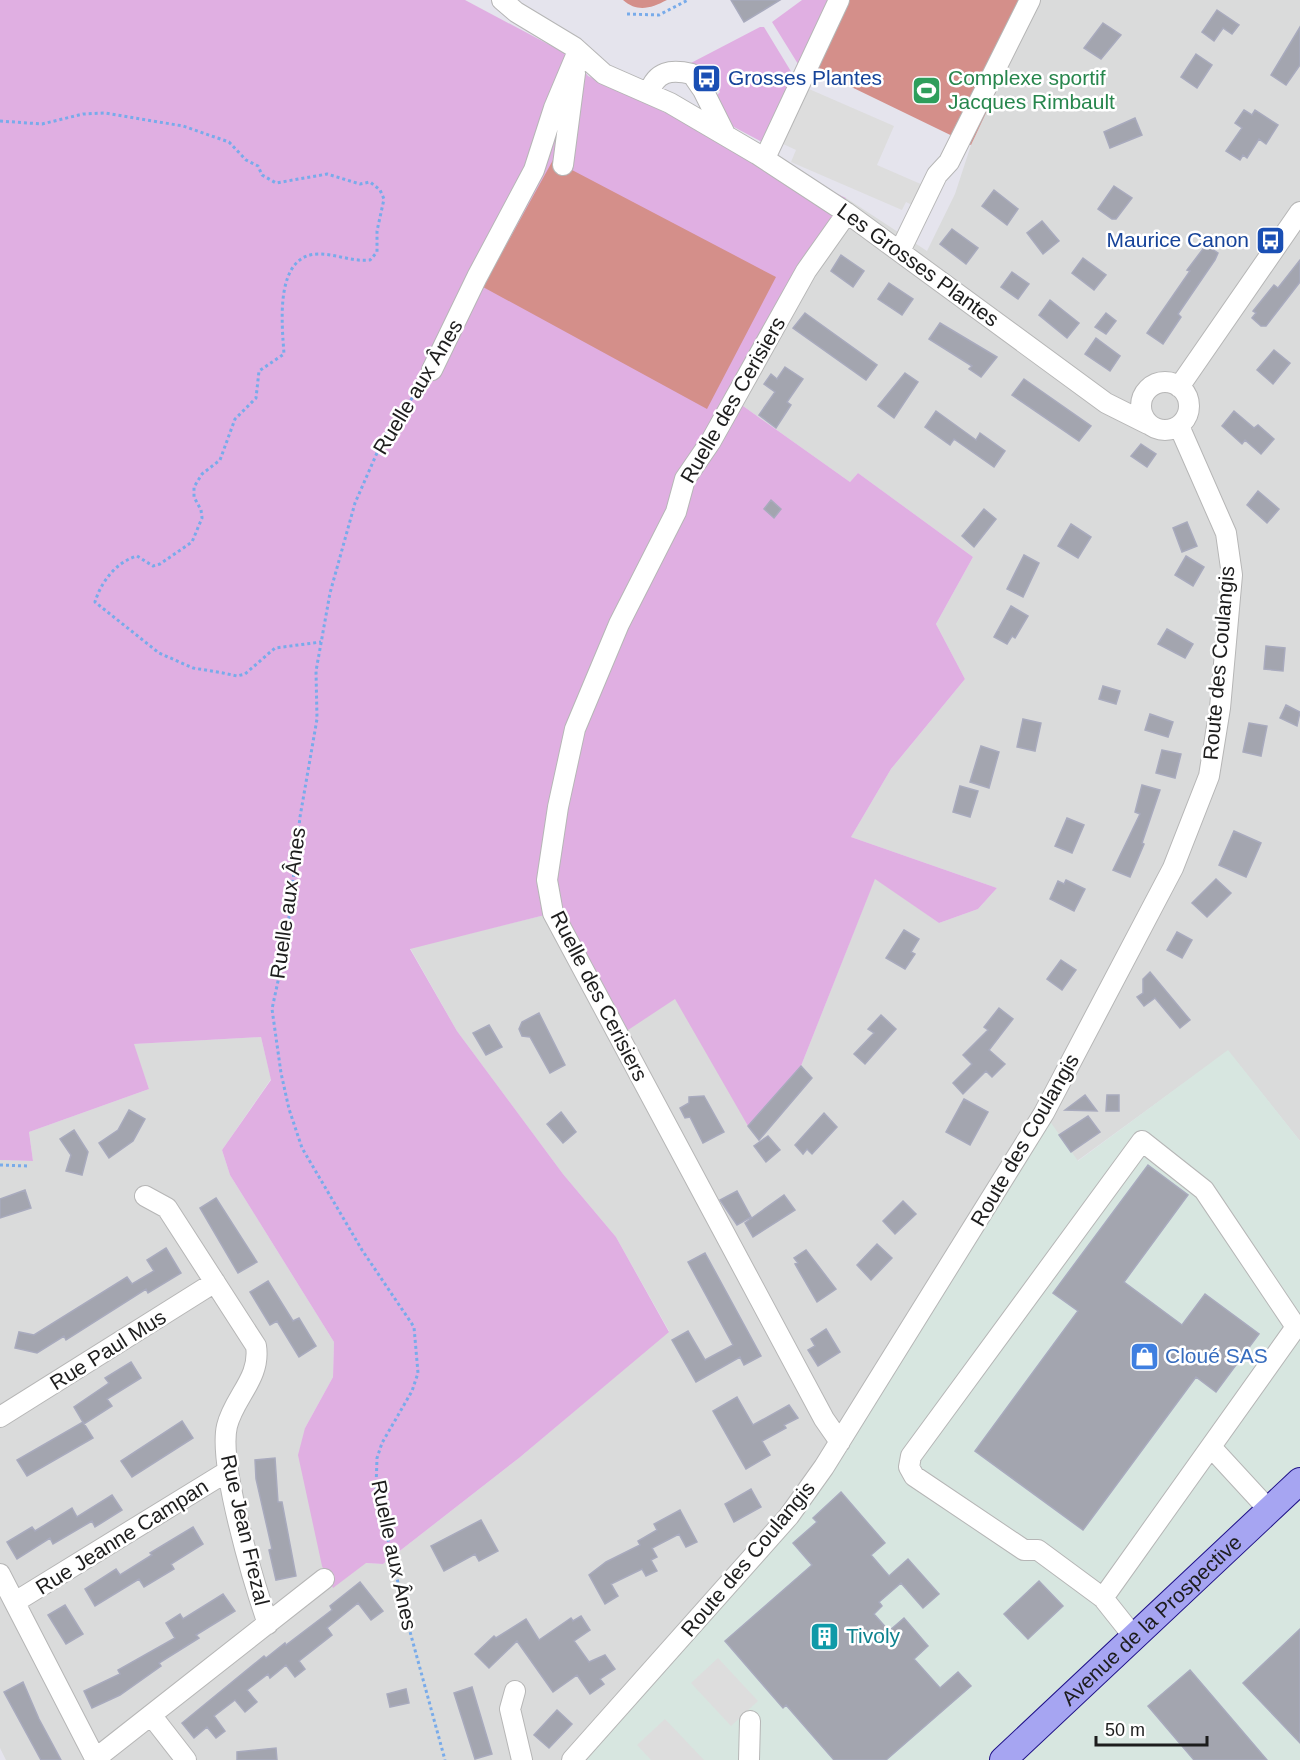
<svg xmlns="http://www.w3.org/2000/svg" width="1300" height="1760" viewBox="0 0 1300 1760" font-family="Arial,sans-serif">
  <rect width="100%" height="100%" fill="#e5e4ed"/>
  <path fill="#dadbdb" d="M1039 0H1300V1141L1228 1051 1077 1161 1044 1114 824 1467 572 1760H6L0 1748V1160L33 1161 29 1132 149 1089 133 1044 261 1037 271 1079 222 1150 230 1175 334 1342 333 1377 305 1428 366 1563 383 1564 519 1458 669 1331 616 1237 563 1174 457 1031 410 948 553 913 619 1035 675 998 801 1066 875 878 939 923 978 909 997 888 851 837 891 769 965 679 936 624 973 557 858 473 850 482 729 396 846 198 927 251 955 194 971 145Z"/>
  <path fill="#d7e6e0" d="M1228 1050 1300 1141V1760H572L789 1516 1044 1113 1078 1161Z"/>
  <path fill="#e0afe2" d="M0 0H465L576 59 588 76 846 198 729 396 850 482 858 473 973 557 936 624 965 679 891 769 851 837 997 888 978 909 939 923 875 879 801 1066 748 1126 675 999 619 1036 553 913 410 949 457 1031 563 1174 616 1237 669 1332 519 1458 383 1564 366 1563 333 1588 322 1566 298 1455 305 1428 333 1377 334 1342 230 1175 222 1150 271 1080 261 1037 134 1044 149 1089 29 1132 33 1161 0 1160Z
    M802 0H833L801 63 798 64 772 22Z
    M760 27H764L795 78 770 134 762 142 732 126 715 97 720 92 707 73 702 74 697 66 689 64Z"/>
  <path fill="#d48f8a" d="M623 0H667C651 8 638 13 623 0Z
    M839 0H1039L971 145 806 65Z
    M553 160 776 277 707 409 483 287Z"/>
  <path fill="#ddd" d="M809 89 894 126 877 165 923 185 914 206 906 202 902 210 791 162 796 150 781 143 802 93 806 95Z
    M718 1658 758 1701 731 1726 691 1683Z
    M665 1719 704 1760H651L637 1745Z"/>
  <path fill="#a3a5af" stroke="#a8aabd" stroke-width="1.5" d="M731 0H780L744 22Z
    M1217 10 1239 25 1232 34 1223 28 1214 41 1202 32Z
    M1103 23 1121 35 1101 59 1084 48Z
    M1300 27V65L1286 85 1271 75Z
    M1196 54 1212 65 1197 88 1181 77Z
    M1244 110 1252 115 1255 110 1278 125 1266 144 1259 139 1247 158 1243 155 1240 160 1226 151 1242 128 1235 123Z
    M1135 118 1142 135 1110 148 1104 132Z
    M1114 186 1132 198 1116 219H1112L1098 209Z
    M994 190 1018 209 1007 225 982 206Z
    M1042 221 1059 241 1043 254 1027 233Z
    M952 229 978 248 966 264 940 244Z
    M1206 245 1218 253 1215 260 1178 314 1181 317 1163 344 1147 333 1190 271 1187 270Z
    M841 255 864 271 853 287 831 271Z
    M1083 258 1106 275 1094 290 1072 273Z
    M1300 260V282L1266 326H1261L1252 318 1256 313 1253 311 1274 285 1278 288Z
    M1012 272 1029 284 1018 299 1001 287Z
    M889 283 913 299 902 315 878 299Z
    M1050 300 1079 323 1067 338 1039 315Z
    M805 313 877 365 866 380 793 328Z
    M1106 313 1116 321 1106 334 1095 327Z
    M940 323 997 357 981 377 969 369 972 366 929 339Z
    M1096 338 1120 356 1110 371 1085 354Z
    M1274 350 1290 363 1273 384 1257 370Z
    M785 367 803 379 787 402 791 405 776 428 759 415 775 392 764 384 771 374 777 379Z
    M905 373 918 382 894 418 878 406Z
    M1024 379 1091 426 1079 441 1012 395Z
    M936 411 976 440 980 433 1005 451 994 467 954 439 950 445 925 427Z
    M1234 411 1254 428 1258 425 1274 439 1261 454 1245 440 1242 444 1222 426Z
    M1141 444 1156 454 1147 467 1131 456Z
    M1258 491 1279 509 1267 523 1247 505Z
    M771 500 781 509 774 518 764 509Z
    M984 509 996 519 974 547 962 536Z
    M1187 522 1197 546 1182 552 1173 528Z
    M1071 524 1091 537 1078 558 1058 546Z
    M1024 555 1039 563 1023 597 1007 589Z
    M1186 556 1204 567 1193 586 1175 575Z
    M1011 606 1028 616 1015 638 1012 636 1007 644 994 637Z
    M1167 629 1193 644 1185 658 1158 644Z
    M1266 646 1285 648 1283 671 1264 669Z
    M1103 686 1120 691 1116 704 1099 699Z
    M1286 705 1300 712 1297 726 1280 718Z
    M1150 714 1173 722 1168 737 1145 730Z
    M1023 719 1041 723 1035 751 1017 747Z
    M1249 723 1267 726 1261 756 1243 752Z
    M981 746 999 752 989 788 970 782Z
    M1162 750 1181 754 1175 778 1156 773Z
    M1142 785 1160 790 1142 843 1144 844 1130 877 1113 870 1140 814 1135 812Z
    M960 786 978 791 970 817 953 812Z
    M1067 818 1084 825 1072 853 1055 846Z
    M1234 831 1261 843 1246 877 1219 865Z
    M1216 879 1231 893 1207 917 1192 903Z
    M1066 880 1085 889 1074 911 1050 899 1058 881 1064 884Z
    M904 930 919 939 911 952 915 954 905 969 886 958Z
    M1177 932 1192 940 1182 958 1167 950Z
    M1061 960 1076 970 1062 990 1047 979Z
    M1150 972 1190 1020 1180 1028 1155 998 1144 1006 1137 997 1143 993V979Z
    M999 1008 1013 1019 989 1050 1005 1064 992 1077 986 1071 963 1094 953 1083 972 1064 963 1055 988 1030 984 1027Z
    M539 1013 565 1065 550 1073 530 1037 522 1036 519 1029 522 1022Z
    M881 1015 896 1029 865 1064 854 1054 874 1033 868 1029Z
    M489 1025 502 1047 486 1055 473 1033Z
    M801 1066 812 1078 759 1140 748 1126Z
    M1085 1095 1097 1111 1065 1110Z
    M1107 1095H1119V1111H1106Z
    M704 1096 724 1132 703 1143 690 1117 685 1118 680 1108 689 1103V1097Z
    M964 1099 988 1112 970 1145 946 1132Z
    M129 1110 145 1119 133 1141 109 1158 99 1143 118 1130Z
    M561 1112 576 1132 563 1143 547 1124Z
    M824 1113 837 1127 812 1154 807 1149 803 1154 795 1145Z
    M1088 1116 1100 1132 1071 1152 1059 1135Z
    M74 1130 88 1152 82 1175 66 1171 71 1155 60 1139Z
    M768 1136 780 1150 766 1162 754 1146Z
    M1148 1165 1188 1195 1124 1282 1182 1325 1205 1294 1259 1334 1216 1392 1196 1377 1083 1530 975 1451 1078 1311 1053 1293Z
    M25 1190 31 1208 0 1218V1199Z
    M737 1191 751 1217 737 1225 720 1200Z
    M784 1195 795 1210 753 1237 745 1223Z
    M216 1198 257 1262 238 1273 200 1208Z
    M903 1201 916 1214 895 1234 883 1221Z
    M877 1244 892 1258 871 1280 857 1265Z
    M166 1248 181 1273 148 1293 146 1289 66 1340 64 1336 37 1353 15 1348 19 1332 34 1335 127 1277 132 1284 154 1271 147 1260Z
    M806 1250 836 1289 817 1302 795 1264 798 1263 794 1258Z
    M705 1253 761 1356 744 1365 740 1357 696 1382 672 1340 688 1331 705 1360 733 1345 688 1262Z
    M268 1281 293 1321 299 1318 316 1346 299 1357 277 1321 270 1325 250 1292Z
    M826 1329 840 1352 818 1366 808 1350 815 1346 811 1339Z
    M131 1362 141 1378 107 1399 112 1406 84 1424 74 1407 109 1383 105 1378Z
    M737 1397 753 1425 789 1405 798 1418 784 1425 786 1428 762 1441 770 1455 746 1469 713 1411Z
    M182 1421 193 1438 132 1477 121 1461Z
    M83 1422 93 1438 27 1476 17 1460Z
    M275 1458 278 1502H282L296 1576 276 1580 269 1550 272 1549 256 1479 255 1460Z
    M751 1489 761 1507 734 1522 725 1504Z
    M841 1492 885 1543 871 1555 889 1576 908 1559 939 1594 923 1608 901 1583 879 1602 882 1606 874 1614 889 1631 904 1618 928 1646 914 1659 940 1688 958 1672 971 1686 886 1760H834L786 1705 783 1708 725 1641 812 1565 793 1543 817 1522 813 1518Z
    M112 1495 122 1510 95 1527 92 1521 53 1544 50 1538 17 1559 7 1542 32 1527 35 1531 72 1508 77 1517Z
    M680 1510 697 1542 686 1547 679 1534 652 1548 657 1557 651 1560 657 1571 646 1576 642 1569 611 1584 618 1596 605 1604 589 1575 606 1562 640 1545 638 1541 657 1530 654 1524Z
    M481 1520 498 1551 479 1561 475 1554 444 1571 431 1546Z
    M193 1527 203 1544 171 1564 174 1569 144 1587 139 1579 95 1606 85 1589 116 1569 120 1575 152 1555 150 1553Z
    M1039 1581 1063 1606 1028 1639 1004 1614Z
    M360 1582 383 1611 371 1620 358 1603 327 1628 332 1635 299 1661 305 1669 295 1677 286 1665 270 1678 268 1674 247 1690 257 1702 245 1712 235 1700 214 1716 225 1731 216 1738 207 1727 194 1738 182 1723 264 1656 266 1658 285 1643 286 1645 332 1610 330 1606Z
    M223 1594 235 1611 196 1635 199 1638 159 1663 161 1666 120 1695 92 1708 84 1691 120 1674 118 1670 175 1638 166 1623 180 1614 183 1619Z
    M65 1605 83 1634 66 1644 48 1615Z
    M581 1616 590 1630 574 1641 589 1662 605 1655 615 1669 600 1679 604 1684 590 1694 577 1675 553 1692 517 1641 489 1668 475 1654 494 1636 496 1638 526 1619 539 1640 571 1618 573 1621Z
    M1300 1629V1743L1243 1683Z
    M1190 1670 1267 1760H1194L1148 1706Z
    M23 1682 39 1719 61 1760H41L4 1692Z
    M472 1687 492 1754 475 1759 454 1693Z
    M406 1689 409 1703 390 1707 387 1694Z
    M557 1710 572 1724 549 1748 534 1735Z
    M276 1748 277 1760H237V1752Z"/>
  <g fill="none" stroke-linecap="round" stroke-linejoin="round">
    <defs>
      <path id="minor" d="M502 0 516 12 574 47 604 74 670 103 757 154 847 213 1106 403 1148 424
        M649 93C656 71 671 69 692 74L703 90 725 134
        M765 158 839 0
        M563 165 575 73
        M900 251 937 175 949 162 1030 0
        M432 370 477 277 534 170 554 108 578 51
        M1141 406a24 24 0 1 1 48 0a24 24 0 1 1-48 0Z
        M1179 387 1300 212
        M145 1196 167 1208 256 1346C261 1378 234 1397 227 1426 218 1464 254 1584 268 1624
        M0 1417 215 1282
        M840 1442 824 1419 553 913 547 880 558 807 575 729 619 624 676 512 685 479 711 441 806 271 847 213
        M1211 1447 1269 1510
        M0 1574 96 1760
        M1103 1598 1296 1327 1204 1190 1142 1141 911 1456 909 1467 914 1476 1024 1550H1038L1103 1598 1134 1637
        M15 1602 228 1471
        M515 1691 510 1709 522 1760
        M151 1715 186 1760
        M95 1759 324 1579
        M572 1760 789 1516 824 1467 1044 1113 1173 868 1209 776 1220 708 1232 575 1226 533 1179 426
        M749 1760 750 1721"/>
      <g id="major">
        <path id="s1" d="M1003 1760 1300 1481"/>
      </g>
    </defs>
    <use href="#minor" stroke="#b6b6b6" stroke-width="22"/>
    <use href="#major" stroke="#1e1087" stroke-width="28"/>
    <path stroke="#78abea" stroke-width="3" stroke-dasharray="3 3" stroke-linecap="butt" d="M627 14 659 15 688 0
      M0 121 42 124 83 114 105 113 183 126 229 142 246 160 258 166 262 175 276 183 327 174 360 184 370 182 380 190 384 199 377 231V252L370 260C353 262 336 254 319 254 274 254 282 324 284 354L259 371 256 398 235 419 220 460 202 474 194 487V497L201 510 202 518 192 542 160 564 153 566 137 556C116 562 101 582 95 602L159 653 193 668 223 673 237 676 245 674 275 648 321 642
      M423 383 384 437 355 503 330 593 316 671 317 719 300 817 286 944 272 1009 281 1073 289 1109 302 1148 362 1250 414 1327 418 1373 412 1391 382 1443 377 1458 376 1488 406 1617 445 1760
      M0 1165 28 1166"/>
    <use href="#minor" stroke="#fff" stroke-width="20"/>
    <use href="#major" stroke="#a6a5f2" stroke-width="26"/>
  </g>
  <defs>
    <symbol id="bus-square" viewBox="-11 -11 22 22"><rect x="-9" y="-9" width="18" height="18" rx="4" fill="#1a4fb4" stroke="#fff"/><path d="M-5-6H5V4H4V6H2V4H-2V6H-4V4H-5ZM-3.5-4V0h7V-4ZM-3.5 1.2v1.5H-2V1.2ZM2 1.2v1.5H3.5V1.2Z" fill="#fff"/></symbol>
    <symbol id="stadium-square" viewBox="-11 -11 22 22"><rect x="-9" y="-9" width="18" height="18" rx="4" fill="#2e9e5b" stroke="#fff"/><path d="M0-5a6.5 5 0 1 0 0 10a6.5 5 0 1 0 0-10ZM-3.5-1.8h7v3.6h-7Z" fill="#fff"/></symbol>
    <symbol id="shop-square" viewBox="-11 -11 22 22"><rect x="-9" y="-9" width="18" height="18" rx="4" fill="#3f7fe0" stroke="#fff"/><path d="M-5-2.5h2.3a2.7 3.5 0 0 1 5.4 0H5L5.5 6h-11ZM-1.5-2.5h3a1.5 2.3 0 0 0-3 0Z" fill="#fff"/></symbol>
    <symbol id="building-square" viewBox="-11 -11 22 22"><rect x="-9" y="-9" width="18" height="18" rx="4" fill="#0f9aa8" stroke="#fff"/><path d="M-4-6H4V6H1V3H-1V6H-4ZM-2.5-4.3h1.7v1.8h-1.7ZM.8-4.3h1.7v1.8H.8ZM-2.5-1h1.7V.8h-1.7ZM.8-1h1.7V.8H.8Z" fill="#fff"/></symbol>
  </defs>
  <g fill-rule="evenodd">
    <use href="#bus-square" x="690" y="62" width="33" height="33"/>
    <use href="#stadium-square" x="910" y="74" width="33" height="33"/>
    <use href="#bus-square" x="1254" y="224" width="33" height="33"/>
    <use href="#shop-square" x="1128" y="1340" width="33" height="33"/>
    <use href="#building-square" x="808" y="1620" width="33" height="33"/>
  </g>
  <g text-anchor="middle" stroke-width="5" stroke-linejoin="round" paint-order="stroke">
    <g font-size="21" fill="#164399" stroke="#fff" text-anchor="start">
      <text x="728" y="85">Grosses Plantes</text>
      <text x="1249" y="247" text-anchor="end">Maurice Canon</text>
    </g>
    <g font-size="21" fill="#27864d" stroke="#fff" text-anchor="start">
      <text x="948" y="85">Complexe sportif<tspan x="948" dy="24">Jacques Rimbault</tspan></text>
    </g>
    <g font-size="21" fill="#1d1d1d" stroke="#fff">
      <text transform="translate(918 265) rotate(36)" y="7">Les Grosses Plantes</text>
      <text transform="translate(418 387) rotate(-59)" y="7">Ruelle aux Ânes</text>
      <text transform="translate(733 400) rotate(-60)" y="7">Ruelle des Cerisiers</text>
      <text transform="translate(1219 663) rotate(-85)" y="7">Route des Coulangis</text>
      <text transform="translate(288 903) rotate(-82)" y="7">Ruelle aux Ânes</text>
      <text transform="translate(599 996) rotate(63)" y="7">Ruelle des Cerisiers</text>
      <text transform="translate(1025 1140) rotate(-60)" y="7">Route des Coulangis</text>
      <text transform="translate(108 1350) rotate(-32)" y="7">Rue Paul Mus</text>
      <text transform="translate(245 1530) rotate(77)" y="7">Rue Jean Frezal</text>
      <text transform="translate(122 1537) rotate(-32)" y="7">Rue Jeanne Campan</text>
      <text transform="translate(394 1555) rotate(78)" y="7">Ruelle aux Ânes</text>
      <text transform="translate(748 1559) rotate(-50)" y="7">Route des Coulangis</text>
      <text dy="7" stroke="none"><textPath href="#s1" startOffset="204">Avenue de la Prospective</textPath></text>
    </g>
    <g font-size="21" fill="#366cbe" stroke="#fff" text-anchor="start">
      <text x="1165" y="1363">Cloué SAS</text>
    </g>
    <g font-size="21" fill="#0d838f" stroke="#fff" text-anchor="start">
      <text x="846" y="1643">Tivoly</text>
    </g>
  </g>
  <path d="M1096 1736v9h111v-9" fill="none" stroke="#1d1d1d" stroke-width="3"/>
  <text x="1105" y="1736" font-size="18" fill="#1d1d1d" stroke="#ffffff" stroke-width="4.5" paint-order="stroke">50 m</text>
</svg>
